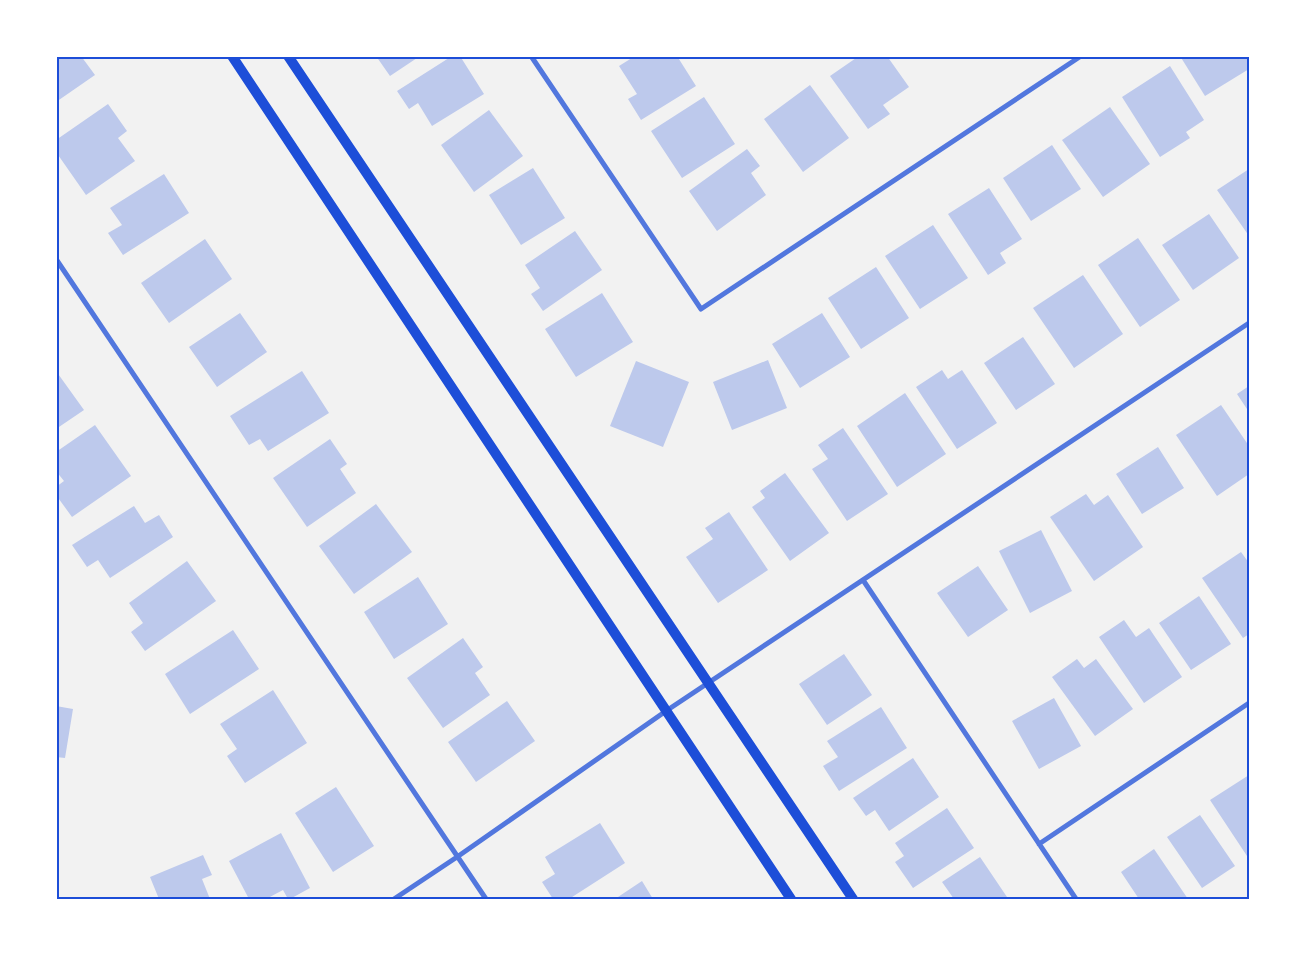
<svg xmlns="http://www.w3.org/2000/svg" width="1305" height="955" viewBox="0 0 1305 955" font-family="Inter,sans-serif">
  <rect width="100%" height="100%" fill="#f2f2f2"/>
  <path fill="#bdc9ec" d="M56 56H81L95 75 56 102Z
    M376 56H420L390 76Z
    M452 56H460L484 94 432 126 418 103 409 109 397 91Z
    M635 56H677L696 86 641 120 628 99 637 94 619 66Z
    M859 56H887L909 87 883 105 890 114 868 129 830 76Z
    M1180 56H1247L1249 69 1205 96Z
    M1170 66 1204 120 1186 132 1190 138 1160 157 1122 97Z
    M810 85 849 138 803 172 764 119Z
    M704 97 735 144 682 178 651 131Z
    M108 104 127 131 118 138 135 161 86 195 56 152V140Z
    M1110 107 1150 164 1103 197 1062 140Z
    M489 110 523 156 474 192 441 145Z
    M1052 145 1081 189 1031 221 1003 178Z
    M747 149 760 166 751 173 766 195 717 231 689 191Z
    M533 168 565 218 521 245 489 195Z
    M1249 169V236L1217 190Z
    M164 174 189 213 123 255 108 233 122 225 110 208Z
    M989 188 1022 239 1000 253 1006 263 988 275 948 214Z
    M1209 214 1239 258 1193 290 1162 245Z
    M933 225 968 278 920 309 885 256Z
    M575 231 602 270 543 311 531 294 540 288 525 265Z
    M1138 238 1180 300 1140 327 1098 265Z
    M205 239 232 279 169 323 141 283Z
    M876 267 909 318 861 349 828 298Z
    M1083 275 1123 334 1074 368 1033 308Z
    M602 293 633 342 576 377 545 329Z
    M240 313 267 352 217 387 189 347Z
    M822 313 850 357 800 388 772 344Z
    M1023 337 1055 384 1016 410 984 363Z
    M768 360 787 408 732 430 713 382Z
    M636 361 689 382 663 447 610 426Z
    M942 370 948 379 962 370 997 423 957 449 916 387Z
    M56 371 84 410 56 429Z
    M302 371 329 413 268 451 260 439 249 445 230 416Z
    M1249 386V412L1237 394Z
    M905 393 946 454 897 487 857 426Z
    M1221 405 1249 446V474L1217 496 1176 435Z
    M95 425 131 476 72 517 56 495V487L64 481 56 471V452Z
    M843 428 888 494 847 521 812 469 828 459 818 445Z
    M330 439 347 464 340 469 356 493 307 527 273 478Z
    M1158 447 1184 488 1142 514 1116 474Z
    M785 473 829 533 790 561 752 507 765 498 760 491Z
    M1086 494 1094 505 1108 495 1143 547 1094 581 1050 517Z
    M376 504 412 552 354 594 319 546Z
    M134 506 145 523 159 515 173 537 110 578 98 560 87 567 72 545Z
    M729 512 768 570 718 603 686 557 713 539 705 528Z
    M1041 530 1072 591 1030 613 999 551Z
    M1241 552 1249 563V634L1243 638 1202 578Z
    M187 561 216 601 145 651 131 632 143 623 129 603Z
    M978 566 1008 610 968 637 937 593Z
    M418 577 448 624 394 659 364 612Z
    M1199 596 1231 644 1191 670 1159 623Z
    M1124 620 1136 637 1149 628 1182 677 1144 703 1099 637Z
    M233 630 259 669 190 714 165 674Z
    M463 638 483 667 475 673 490 695 443 728 407 678Z
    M844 654 872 695 827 725 799 684Z
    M1077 659 1084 668 1096 659 1133 709 1095 736 1052 677Z
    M273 690 307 743 245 783 227 756 237 749 220 724Z
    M1054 698 1081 746 1039 769 1012 721Z
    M507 701 535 741 476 782 448 742Z
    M56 706 73 709 65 758 56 757Z
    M881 707 907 748 839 791 823 766 838 757 827 741Z
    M913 758 939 797 889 831 875 810 866 816 853 798Z
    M1249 775V854L1247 856 1210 800Z
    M336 787 374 846 333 872 295 813Z
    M947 808 974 848 913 888 895 862 904 856 895 843Z
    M1200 815 1235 866 1202 888 1167 837Z
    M600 823 625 863 569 899H553L542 882 555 874 545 857Z
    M281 833 310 888 290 899H288L283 890 266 899H249L229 861Z
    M1154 849 1188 899H1139L1121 872Z
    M203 855 212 875 202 879 210 899H159L150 877Z
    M980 857 1007 897 954 899 942 882Z
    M642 881 653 899H615Z"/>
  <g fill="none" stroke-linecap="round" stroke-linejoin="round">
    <path stroke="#5277de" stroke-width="5" d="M531 56 701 309 1081 56
      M56 259 486 899
      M863 580 1076 899
      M1039 844 1249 703
      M394 899 457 857 666 711 1249 323"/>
    <path stroke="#1d4ed8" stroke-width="10" d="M232 56 791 899
      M288 56 853 899"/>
  </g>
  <rect width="1305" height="955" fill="none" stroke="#ffffff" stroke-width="115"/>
  <rect x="58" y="58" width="1190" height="840" fill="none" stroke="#1d4ed8" stroke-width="2"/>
</svg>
